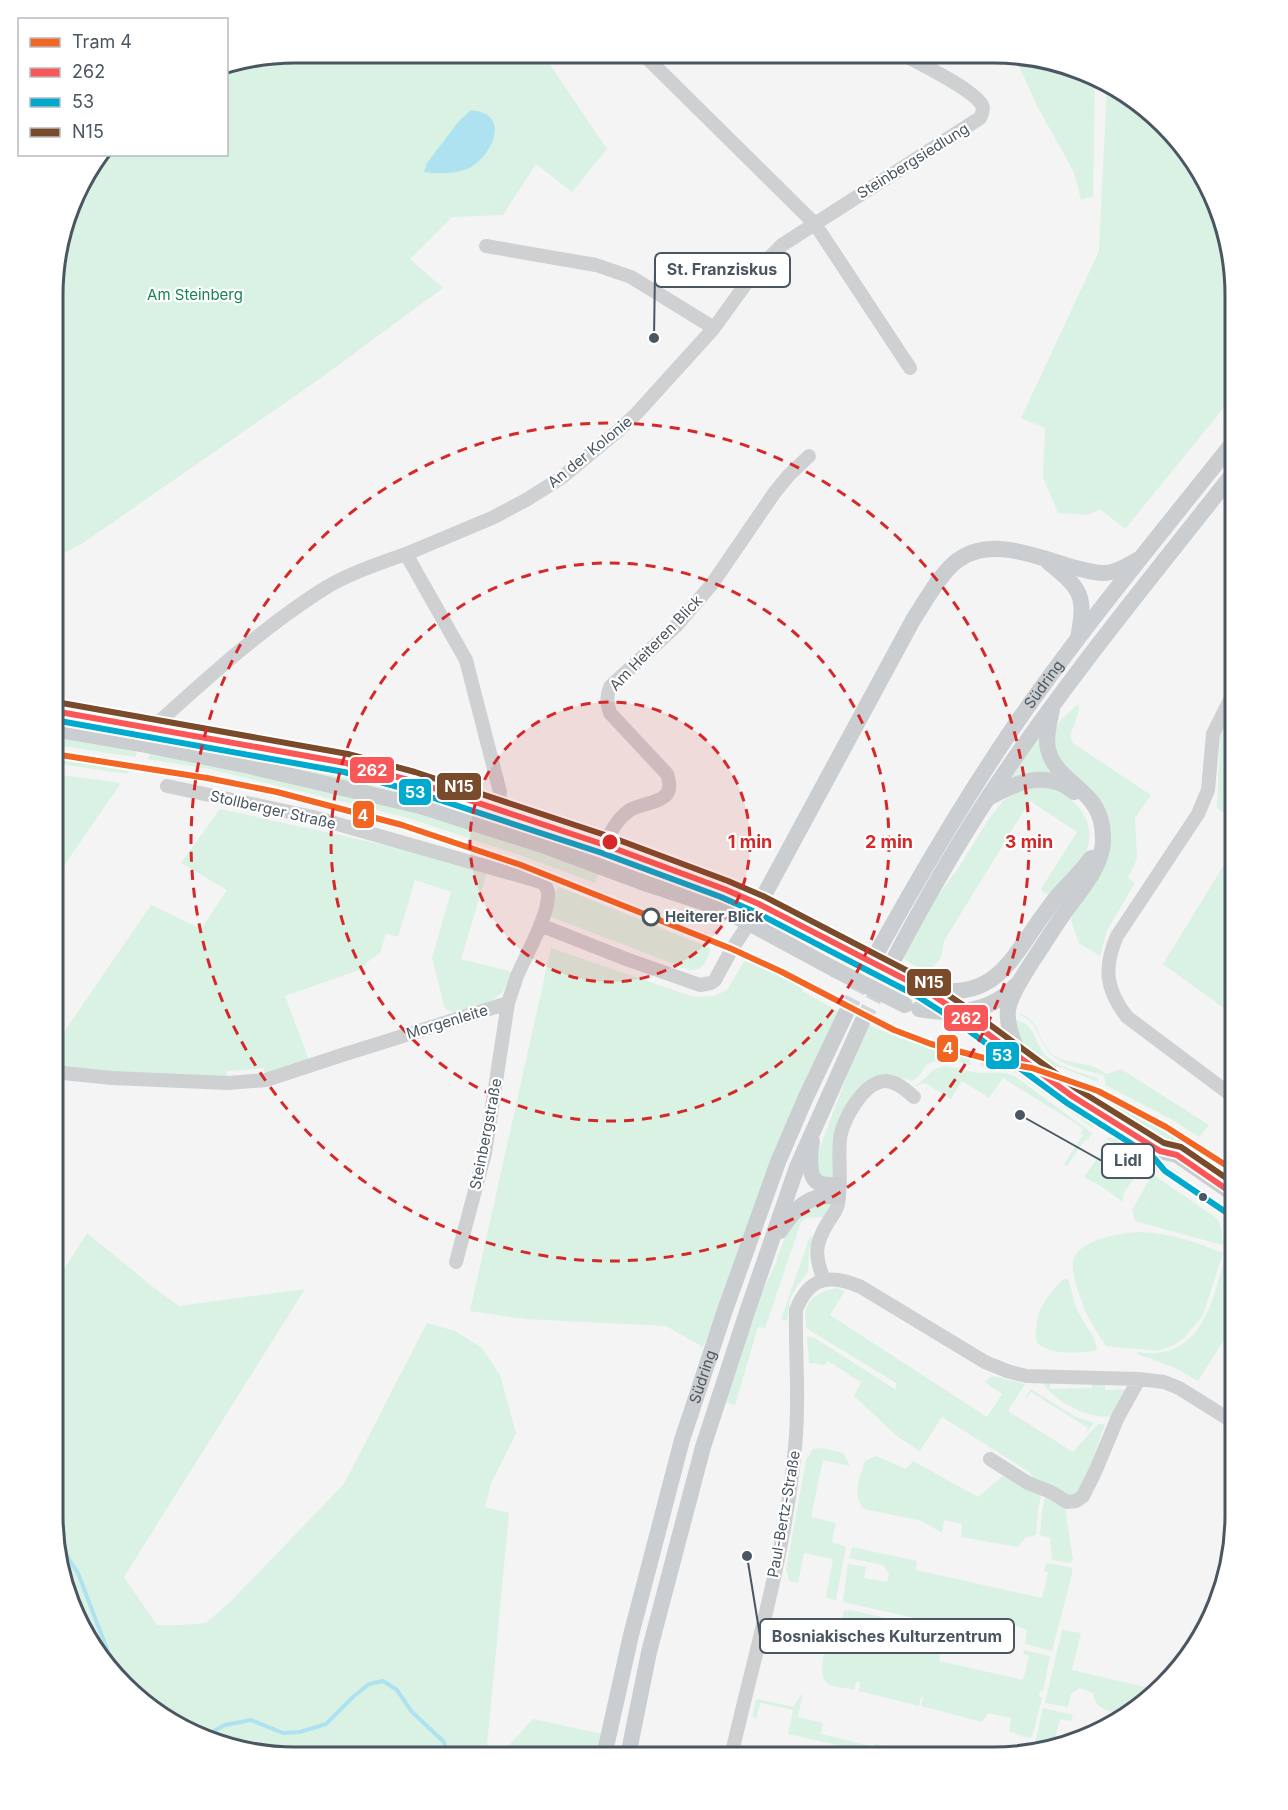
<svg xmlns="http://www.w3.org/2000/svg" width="1288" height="1810" viewBox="0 0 1288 1810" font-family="Inter,sans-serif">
  <rect width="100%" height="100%" fill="#f4f4f4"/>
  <path fill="#d9f2e3" d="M295 53H542L607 149 572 192 536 164 503 215 452 217 410 259 443 288 318 380 83 543 54 559 55 263 85 174 101 155 226 154 227 64Z
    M1014 55C1034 55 1077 66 1095 76L1093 196 1081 200 1074 172 1037 106Z
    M1107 83 1140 102 1211 188 1235 295V394L1125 529 1100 509 1088 515 1058 513 1043 477 1045 428 1021 418 1099 251Z
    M1078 704 1079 711 1070 736 1073 743 1151 795 1135 818 1137 859 1128 878 1135 883 1107 930 1100 956 1079 943 1071 920 1077 903 1108 841 1057 758 1053 732 1061 720Z
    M1235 707V822L1217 808 1220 736Z
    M147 734 320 764 411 788 486 814 450 804 412 799 146 739Z
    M1040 734 1056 775 1005 784Z
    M54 736 136 750V757L54 745Z
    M144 753 192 760 433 816 599 872 595 883 525 857 405 817 209 769 147 759 150 754Z
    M54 758 131 769 127 774 54 763Z
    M54 774 121 783 54 880Z
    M1049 786C1077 799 1101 824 1084 856 1078 869 1060 884 1050 894L1044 893 1041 889 1077 832 1030 801 944 941 941 958 927 973 902 958 926 908 943 889 959 867 988 820 1003 801 1016 788Z
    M220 809 403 849 487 873 461 959 509 971 511 976 502 993 483 1007 458 1014 445 1009 432 958 451 892 415 880 398 937 386 933 380 953 366 963 362 969 285 996 309 1060 265 1076 264 1068 227 1071 228 1081 53 1069V1048L151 905 201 929 227 890 181 863Z
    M1235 847V1016L1163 964Z
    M559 887 710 948V952C705 963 703 971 689 970L549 916 554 894Z
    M551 948 694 997 714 996 727 990 746 958 803 986 802 991 838 1011 703 1347 666 1326 525 1319 470 1311Z
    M1020 1014C1040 1019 1037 1040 1051 1053 1062 1063 1080 1062 1095 1067 1099 1069 1103 1072 1107 1074L1121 1069 1209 1125 1199 1137 1171 1119 1105 1085V1080L1103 1075C1086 1070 1067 1067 1053 1056 1038 1046 1039 1020 1021 1016Z
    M1014 1019C1039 1025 1032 1045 1050 1059 1063 1069 1082 1073 1098 1078V1082L1063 1068 1044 1063 1024 1045 1018 1035Z
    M867 1024C901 1040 935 1049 971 1057L970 1065 950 1060H937L926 1065 921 1074 913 1081 904 1079 863 1085 834 1170 833 1179 822 1184 815 1160Z
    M980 1059 1021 1068 1088 1116 1092 1121 1093 1128 1011 1069 1004 1067 981 1066Z
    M945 1066C954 1067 964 1070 973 1072 990 1075 998 1069 1016 1077L1092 1133 1088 1140 1084 1141 1067 1166 1064 1164 1083 1135 1081 1133 1083 1128 1003 1078 989 1098 962 1081 951 1099 925 1083 912 1087C928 1080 927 1070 945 1066Z
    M1099 1096 1164 1131 1192 1148 1188 1158 1123 1116V1112L1098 1098Z
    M1116 1137 1130 1141 1179 1173 1175 1177 1170 1179 1106 1138Z
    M1108 1144 1215 1217C1222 1223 1222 1235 1223 1243L1222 1245 1135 1221 1132 1210 1149 1180 1138 1172 1124 1193 1123 1202 1102 1187 1084 1177Z
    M1182 1180 1220 1205V1207L1216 1209 1182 1186 1181 1182Z
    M830 1203 832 1206 825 1217C815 1219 809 1214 801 1222L765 1328 758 1327 735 1405 726 1402 752 1314 775 1265 788 1228 802 1208Z
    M1232 1210 1235 1212V1251L1228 1247 1224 1219 1225 1215Z
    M1141 1232C1170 1233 1196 1242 1223 1253L1203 1315 1185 1337 1174 1345 1157 1351 1106 1346C1100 1337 1094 1328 1089 1318 1083 1308 1068 1267 1074 1257 1085 1238 1121 1233 1141 1232Z
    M87 1233 153 1287 179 1306 305 1289 124 1577 157 1625H180L206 1623 231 1601 344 1484 427 1323 455 1331 482 1348 500 1375 516 1433 491 1483 485 1507 509 1513 486 1756 264 1755 203 1739 148 1708 77 1622 53 1515V1287Z
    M810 1236 814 1239 809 1250 808 1272 797 1286 790 1299 787 1321 781 1319Z
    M1226 1254 1235 1258V1322L1198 1381 1173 1367 1137 1354V1352C1202 1362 1212 1302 1226 1254Z
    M1066 1278 1069 1281 1076 1308 1094 1339 1097 1348 1095 1351C1078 1353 1050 1356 1036 1342 1036 1332 1036 1322 1039 1313 1043 1303 1056 1283 1066 1278Z
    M837 1288 845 1291 830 1315 987 1417 1002 1394 985 1382 990 1377 993 1376 1025 1384 1008 1411 1073 1452 1098 1424H1105L1084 1484 1078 1493 1074 1495 1068 1496 1036 1482 1029 1472 942 1417 920 1451 898 1437 854 1396 861 1382 828 1361 825 1365 809 1363 807 1336 815 1338 896 1390V1383L806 1328C806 1323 804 1314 806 1309 810 1296 825 1290 837 1288Z
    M1041 1380H1050V1389L1092 1388V1383L1105 1382V1390L1129 1389 1117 1415C1093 1423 1052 1401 1041 1380Z
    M1031 1389 1074 1416 1094 1423 1084 1435 1088 1428 1031 1392 1026 1399 1025 1398Z
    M823 1448 843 1453 850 1466 823 1460 811 1517 836 1523 832 1542 846 1547 836 1600 826 1598 833 1559 804 1553 798 1583 789 1581 786 1570 806 1460 813 1449Z
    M876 1456 906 1469 913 1461 978 1497 1003 1476 1042 1491 1038 1510 1036 1535 1026 1537 1018 1547 961 1537 962 1524 944 1520 942 1533 922 1521 864 1509C851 1495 860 1478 865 1461Z
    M1046 1492 1065 1507 1073 1560 1071 1563 1052 1560 1050 1538 1040 1535 1042 1511Z
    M852 1547 917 1561 916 1570 1042 1598 1048 1572 1044 1571 1046 1563 1070 1567 1072 1569V1574L1052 1651 1025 1644 1027 1630 1010 1624 990 1635 992 1626 976 1622 973 1631 843 1602 848 1564 866 1567 864 1578 887 1582 889 1574 883 1565 849 1558Z
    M851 1610 955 1634V1638L944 1636 939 1661 1023 1680 1029 1656 1023 1654 1024 1650 1050 1656 1043 1692 1040 1691 1039 1696 1042 1698 1032 1737 1027 1738 1009 1731 1011 1718 988 1713 982 1722 921 1706 923 1697H921L919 1706 859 1691 860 1682H856L854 1690C847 1688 837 1688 830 1685 817 1678 824 1655 826 1644L837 1646 844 1611Z
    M1062 1630 1081 1633 1072 1670 1150 1688 1149 1692 1156 1694 1125 1716C1111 1711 1094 1710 1093 1693L1079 1688 1071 1694 1068 1707 1045 1703Z
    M803 1692 798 1717 823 1723 821 1734 870 1746 867 1757H834L837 1745 788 1734 793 1710 760 1703 756 1720 752 1716 756 1700 759 1699 793 1707Z
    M1043 1708 1073 1715 1071 1721 1060 1719 1055 1740 1060 1742 1034 1748Z
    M533 1719 602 1734 597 1756H499Z
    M875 1744 930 1757H872Z"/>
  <path fill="#aee2f0" d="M471 110C514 114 490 159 467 169 454 174 438 174 424 172L427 163 459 121Z"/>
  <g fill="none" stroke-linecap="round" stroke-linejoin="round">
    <path stroke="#aee2f0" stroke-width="4" d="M59 1544 78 1573 113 1665
      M201 1738 225 1725 251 1720 283 1733 300 1732 326 1724 354 1696 369 1684 383 1681 397 1690 412 1712 444 1742 448 1756"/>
    <path stroke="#d2d4d7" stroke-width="16" stroke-dasharray="16 8" stroke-linecap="butt" d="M846 1013 877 952
      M862 1022 894 959"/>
    <path stroke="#ced0d2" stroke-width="14" d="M643 54 815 224 910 368
      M486 246 596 265 631 277 714 328
      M406 554 492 518 526 500 561 478 619 430 637 413 714 328 753 274 782 245 980 118C982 114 984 109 982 105 973 89 919 63 902 54
      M156 729 161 720C212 674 264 627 322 590 345 575 380 563 406 554L466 660 500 792 499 801 489 828
      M605 845C609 833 619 817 630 810 647 800 678 805 667 774L610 713C607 703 606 697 610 687L677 625 712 584 775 492 789 475 809 456
      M540 925 626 959 700 985 711 983 715 980 732 949 749 923
      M53 1072 112 1078 228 1083 266 1080 339 1056 508 1003C511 994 514 985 517 976 525 957 550 913 548 893 548 888 545 885 541 882L313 817 167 786
      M1235 1098 1127 1017C1106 990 1103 968 1117 936L1198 814 1208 790 1213 734 1235 690
      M456 1262 485 1153 508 1003
      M824 1280C815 1257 814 1245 827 1224 831 1217 837 1211 838 1204 842 1183 838 1160 840 1139 842 1120 864 1081 886 1081 897 1082 906 1090 914 1097
      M990 1459 1028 1483 1051 1492 1067 1502 1076 1501 1083 1496 1095 1472 1118 1417 1139 1379
      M731 1757C754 1655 786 1552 795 1447 800 1402 795 1355 796 1310 809 1277 830 1273 861 1287L985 1362 1007 1371 1026 1376 1139 1379 1164 1382 1179 1388 1235 1423"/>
    <g stroke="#caced1" stroke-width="16">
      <path d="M1049 563C1082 589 1086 596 1078 638"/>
      <path d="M54 711 346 763 412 781 605 845 724 889 759 904 845 949"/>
      <path d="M54 729 141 744 249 766 420 806 545 846 647 884 717 907 749 923 834 969"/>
      <path d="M992 796C1016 782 1049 770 1074 792"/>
      <path d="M755 912 913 620C925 602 937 579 953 564 987 534 1035 556 1072 567 1085 570 1099 575 1112 572 1121 570 1130 564 1137 560"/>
      <path id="s1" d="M879 949C920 875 963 802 1011 731 1080 630 1159 536 1235 440"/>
      <path d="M895 957C924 902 955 848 989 796 1064 683 1151 578 1235 471"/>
      <path d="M922 988C998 1005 1011 957 1049 907 1061 889 1079 876 1091 858"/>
      <path d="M928 992 958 1012 1072 1096 1160 1151 1177 1155 1235 1195"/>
      <path d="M919 1009C953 1015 991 1013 1016 985"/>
      <path d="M1020 1059C1015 1044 1006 1026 1008 1010 1010 995 1022 978 1030 965 1042 947 1053 929 1065 912 1079 892 1097 873 1102 849 1104 841 1103 834 1102 826 1096 787 1056 783 1048 749 1045 736 1050 722 1052 709"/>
      <path d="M812 1141C810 1152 807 1178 819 1183 825 1186 833 1185 839 1185"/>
      <path d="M780 1231C796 1207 808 1194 838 1196"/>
      <path id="s2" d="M604 1756 631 1635 682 1440 724 1313 778 1162 806 1097 846 1013"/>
      <path d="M628 1756 649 1652 703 1447 747 1312 797 1167 862 1022"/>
    </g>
    <path stroke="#caced1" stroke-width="16" d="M845 949 914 985
      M834 969 905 1005"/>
    <defs>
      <path id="bus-1" d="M54 711 346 763 412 781 605 845 724 889 759 904 922 988 958 1012 1072 1096 1160 1151 1177 1155 1235 1195"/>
      <path id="bus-2" d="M54 720 344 772 409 790 602 853 721 897 755 912 917 996 953 1019 1067 1103 1154 1158 1165 1171 1230 1215"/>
      <path id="bus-3" d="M56 702 348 754 415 772 608 836 728 881 763 896 927 981 963 1005 1077 1089 1164 1143 1181 1147 1235 1184"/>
    </defs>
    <use href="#bus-1" stroke="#fff" stroke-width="10"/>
    <use href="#bus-2" stroke="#fff" stroke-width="10"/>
    <use href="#bus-3" stroke="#fff" stroke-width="10"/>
    <use href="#bus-1" stroke="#fa5858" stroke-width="6"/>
    <use href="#bus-2" stroke="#00a9ce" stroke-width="6"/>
    <use href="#bus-3" stroke="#7a4b2a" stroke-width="6"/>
    <defs>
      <path id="tram-1" d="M54 754 207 778 277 792 402 825 521 865 732 949 782 972 894 1030 931 1044 1003 1063 1032 1068 1098 1091 1166 1127 1235 1171"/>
    </defs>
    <use href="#tram-1" stroke="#fff" stroke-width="10"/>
    <use href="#tram-1" stroke="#f26522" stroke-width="6"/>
  </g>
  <circle cx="610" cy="842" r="140" fill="#d62828" fill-opacity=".12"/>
  <g fill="none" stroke="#d62828" stroke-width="3" stroke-dasharray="10 8">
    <circle cx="610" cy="842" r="140"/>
    <circle cx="610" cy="842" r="279"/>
    <circle cx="610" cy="842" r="419"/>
  </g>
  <circle fill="#fff" stroke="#4a5661" stroke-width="3" cx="651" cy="917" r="8"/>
  <circle fill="#4a5661" stroke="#fff" stroke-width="2" cx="1203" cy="1197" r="5"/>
  <g text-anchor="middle" stroke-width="4.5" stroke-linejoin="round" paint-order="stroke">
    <g font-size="15" fill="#4a5661" stroke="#fff">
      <text transform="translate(913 161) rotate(-32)" y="5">Steinbergsiedlung</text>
      <text transform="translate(590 452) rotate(-39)" y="5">An der Kolonie</text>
      <text transform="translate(656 643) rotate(-46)" y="5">Am Heiteren Blick</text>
      <text dy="5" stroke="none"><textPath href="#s1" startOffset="312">Südring</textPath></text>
      <text transform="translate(273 810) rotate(13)" y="5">Stollberger Straße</text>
      <text transform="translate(447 1022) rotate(-17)" y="5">Morgenleite</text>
      <text transform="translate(486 1134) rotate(-79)" y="5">Steinbergstraße</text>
      <text dy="5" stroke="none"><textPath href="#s2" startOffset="392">Südring</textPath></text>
      <text transform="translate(784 1514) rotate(-80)" y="5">Paul-Bertz-Straße</text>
    </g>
    <g font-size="15" fill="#17864f" stroke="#fff">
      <text x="195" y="300">Am Steinberg</text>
    </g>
    <g font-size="15" font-weight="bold" fill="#4a5661" stroke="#fff" text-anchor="start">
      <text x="665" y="922">Heiterer Blick</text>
    </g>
  </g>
  <path d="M0 0H1288V1810H0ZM295 63H993A232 232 0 0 1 1225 295V1515A232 232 0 0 1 993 1747H295A232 232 0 0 1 63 1515V295A232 232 0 0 1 295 63Z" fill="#fff" fill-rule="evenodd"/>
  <path fill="none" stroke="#4a5661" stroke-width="3" d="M295 63H993A232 232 0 0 1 1225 295V1515A232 232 0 0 1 993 1747H295A232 232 0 0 1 63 1515V295A232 232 0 0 1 295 63Z"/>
  <circle cx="610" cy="842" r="9" fill="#d62828" stroke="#fff" stroke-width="3"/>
  <g font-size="18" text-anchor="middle" font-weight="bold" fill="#d62828" stroke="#fff" stroke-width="4.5" stroke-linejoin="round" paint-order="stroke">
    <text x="750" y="848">1 min</text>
    <text x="889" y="848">2 min</text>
    <text x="1029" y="848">3 min</text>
  </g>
  <path fill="none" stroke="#4a5661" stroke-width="2" d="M654 338L655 270M1020 1115L1102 1161M747 1556L760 1636"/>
  <g fill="#4a5661" stroke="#fff" stroke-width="2">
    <circle cx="654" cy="338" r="6"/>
    <circle cx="1020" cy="1115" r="6"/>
    <circle cx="747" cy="1556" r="6"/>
  </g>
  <g fill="#fff" stroke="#4a5661" stroke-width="2">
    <rect x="655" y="253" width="135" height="34" rx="6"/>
    <rect x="1102" y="1144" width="52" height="34" rx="6"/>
    <rect x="760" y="1619" width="254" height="34" rx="6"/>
  </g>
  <g font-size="16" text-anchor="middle" font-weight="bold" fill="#4a5661">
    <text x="722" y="275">St. Franziskus</text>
    <text x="1128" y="1166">Lidl</text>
    <text x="887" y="1642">Bosniakisches Kulturzentrum</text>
  </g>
  <g stroke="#fff" stroke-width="2">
    <rect x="349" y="756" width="46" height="28" rx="6" fill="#fa5858"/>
    <rect x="436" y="772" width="46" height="29" rx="6" fill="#7a4b2a"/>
    <rect x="398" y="778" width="34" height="28" rx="6" fill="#00a9ce"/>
    <rect x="352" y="800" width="23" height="29" rx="6" fill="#f26522"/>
    <rect x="906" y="968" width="46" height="29" rx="6" fill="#7a4b2a"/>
    <rect x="943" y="1004" width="46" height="28" rx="6" fill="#fa5858"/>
    <rect x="936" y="1034" width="23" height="29" rx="6" fill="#f26522"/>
    <rect x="985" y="1041" width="35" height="29" rx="6" fill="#00a9ce"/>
  </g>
  <g font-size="16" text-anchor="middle" font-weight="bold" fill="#fff">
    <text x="372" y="776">262</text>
    <text x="459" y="792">N15</text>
    <text x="415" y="798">53</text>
    <text x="363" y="821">4</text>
    <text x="929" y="988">N15</text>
    <text x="966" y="1024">262</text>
    <text x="948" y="1054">4</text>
    <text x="1002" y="1061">53</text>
  </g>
  <rect x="18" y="18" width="210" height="138" fill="#ffffff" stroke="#b7bbc0" stroke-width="1.5"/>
  <rect x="30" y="38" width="30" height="9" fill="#f26522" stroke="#b7bbc0" stroke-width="1.5"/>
  <text x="72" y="48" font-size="18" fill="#4a5661">Tram 4</text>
  <rect x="30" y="68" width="30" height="9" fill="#fa5858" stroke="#b7bbc0" stroke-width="1.5"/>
  <text x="72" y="78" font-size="18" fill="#4a5661">262</text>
  <rect x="30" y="98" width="30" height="9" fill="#00a9ce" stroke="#b7bbc0" stroke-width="1.5"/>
  <text x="72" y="108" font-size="18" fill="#4a5661">53</text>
  <rect x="30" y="128" width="30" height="9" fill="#7a4b2a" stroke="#b7bbc0" stroke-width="1.5"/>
  <text x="72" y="138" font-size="18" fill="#4a5661">N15</text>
</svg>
